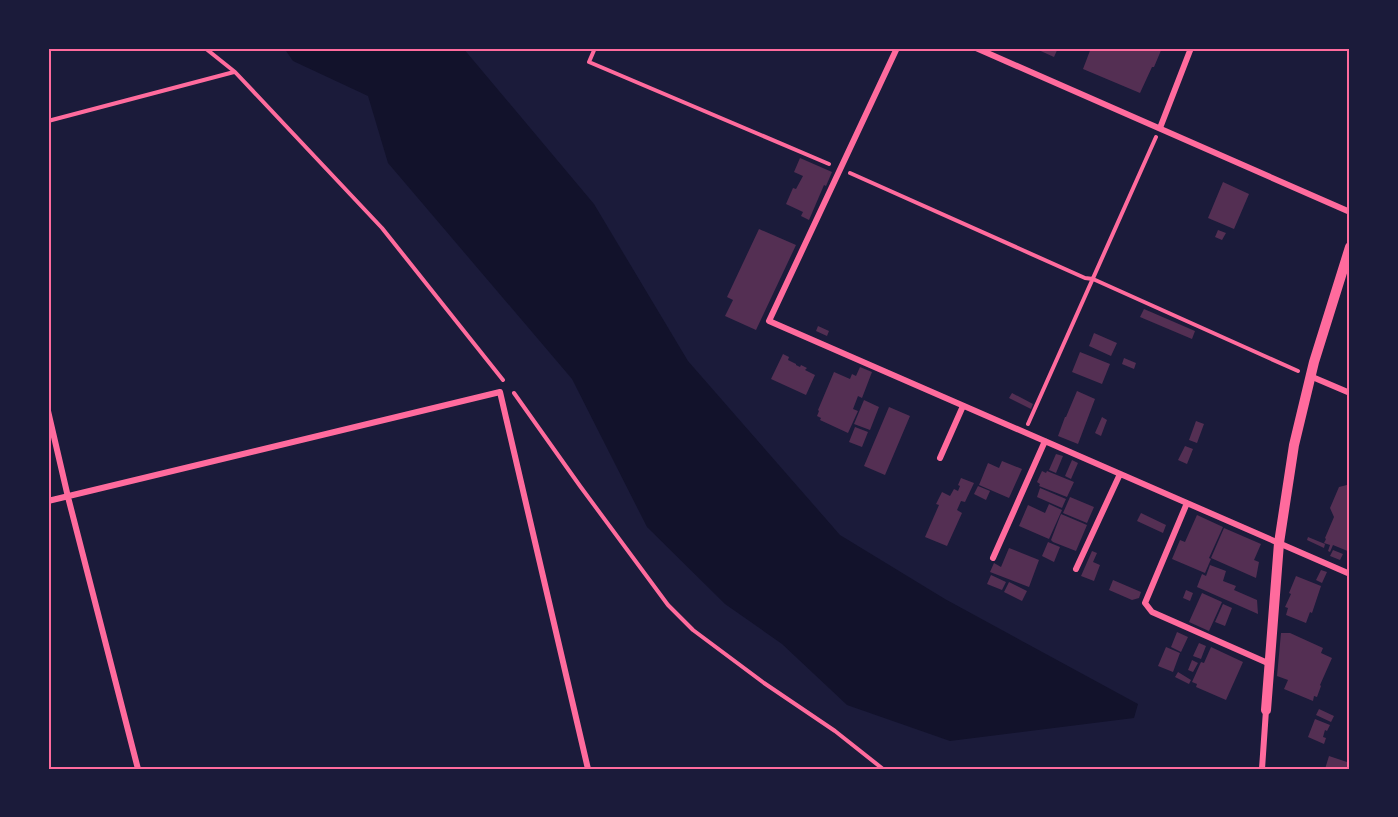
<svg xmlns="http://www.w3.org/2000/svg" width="1398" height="817" viewBox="0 0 1398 817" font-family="Merriweather,serif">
  <rect width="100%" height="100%" fill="#1b1b3a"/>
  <path fill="#12122b" d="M284 48H463L594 204 688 361 840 535 945 599 1138 704 1134 718 950 741 847 705 782 644 725 604 647 527 572 379 388 163 368 96 293 61Z"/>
  <path fill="#542f53" d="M1034 48H1058L1054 57Z
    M1091 48H1162L1154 67H1152L1140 93 1083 69Z
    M800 158 832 172 826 186 824 185 809 220 801 216 803 212 786 204 793 188 796 189 803 176 794 172Z
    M1223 182 1249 194 1234 229 1208 218Z
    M759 229 796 245 756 330 725 316 733 300 727 297Z
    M1218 230 1226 233 1222 240 1215 237Z
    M1144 309 1195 331 1192 339 1140 317Z
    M818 326 829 331 827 336 816 331Z
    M1094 333 1117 343 1111 356 1089 346Z
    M1080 352 1110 364 1102 384 1072 372Z
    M783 354 789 357 788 360 796 364V365L800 367 801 365 807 368 805 370 815 375 806 395 771 379Z
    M1124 358 1136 363 1134 369 1122 364Z
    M860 367 872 372 862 398 858 396 853 409 858 411 848 433 820 420 821 418 817 416 819 411 818 410 834 372 850 379 852 374 856 376Z
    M1077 391 1095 399 1078 444 1058 436 1065 417H1066Z
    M1012 393 1033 404 1031 409 1009 398Z
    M864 400 879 407 870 430 854 424Z
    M889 407 910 416 885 475 864 466Z
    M1102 417 1107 420 1101 436 1095 433Z
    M1196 421 1204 424 1197 443 1189 440Z
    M855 427 868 432 862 447 849 442Z
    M1185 446 1193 449 1187 464 1178 460Z
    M1056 454 1063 456 1056 473 1049 470Z
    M1072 460 1078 463 1071 479 1065 476Z
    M1002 461 1022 469 1009 498 979 485 988 463 999 468Z
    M1042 471 1046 473 1047 471 1074 482 1067 497 1039 486 1040 484 1037 482Z
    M961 478 974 483 965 502 961 501 957 510 962 513 947 546 925 537 939 505 936 504 942 492 950 496 954 489 958 491 960 486 958 485Z
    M1350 479V552L1333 545 1330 552 1328 551 1330 545 1324 543 1326 539 1325 538 1334 517 1330 508 1339 487 1347 485Z
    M978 486 990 491 986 500 974 494Z
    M1040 488 1066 499 1062 508 1037 497Z
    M1070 497 1094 507 1087 523 1063 513Z
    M1049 504 1062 510 1049 539 1019 526 1028 505 1045 513Z
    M1141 513 1166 525 1163 533 1137 521Z
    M1061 514 1087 525 1076 551 1053 542 1051 540Z
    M1197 515 1223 527 1209 558 1211 559 1205 573 1172 559 1180 540 1185 542Z
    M1224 528 1261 544 1254 560 1259 562 1256 578 1211 558Z
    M1308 537 1325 544 1324 548 1307 540Z
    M1048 542 1060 547 1054 562 1042 556Z
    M1009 548 1039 560 1029 587 990 572 994 563 1001 567Z
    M1333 550 1343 554 1340 560 1330 556Z
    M1092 551 1097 553 1093 562 1100 565 1094 581 1081 576Z
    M1210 565 1226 571 1223 581 1236 586 1234 590 1257 600 1258 614 1197 587 1202 574 1206 576Z
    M1321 570 1327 572 1322 583 1316 580Z
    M991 575 1006 582 1002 590 987 584Z
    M1296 576 1321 586 1312 613 1310 612 1306 623 1286 615 1288 608 1285 607 1291 594 1289 593Z
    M1113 580 1141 592 1139 598 1132 600 1109 590Z
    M1009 582 1027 591 1022 601 1004 592Z
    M1186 590 1193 593 1190 601 1183 598Z
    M1202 593 1222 602 1209 631 1189 622Z
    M1223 604 1232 608 1225 626 1215 622Z
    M1177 632 1188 637 1181 652 1171 647Z
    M1281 633H1290L1323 648 1321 653 1332 658 1320 685 1321 686 1317 697 1314 696 1313 701 1284 689 1288 680 1277 676Z
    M1199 643 1206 646 1201 659 1193 656Z
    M1166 647 1180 653 1173 672 1158 666Z
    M1211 647 1243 662 1226 700 1196 687 1197 684 1192 682 1201 662 1204 663Z
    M1192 660 1198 663 1193 672 1188 670Z
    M1178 672 1191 680 1189 684 1175 677Z
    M1319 709 1334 716 1331 722 1316 715Z
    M1315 719 1330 725 1327 731 1325 730 1323 737 1326 738 1324 744 1308 737Z
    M1329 756 1350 763V769H1325Z"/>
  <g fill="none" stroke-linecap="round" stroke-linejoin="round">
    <path stroke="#ff6b9d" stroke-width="4" d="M205 48 235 72 382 228 503 380
      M595 48 589 62 829 164
      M48 121 234 72
      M850 173 1085 278 1093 279 1298 371
      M514 393 580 486 668 605 693 630 764 683 835 731 883 769
      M1028 424 1156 137"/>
    <path stroke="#ff6b9d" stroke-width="6" d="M897 48 769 321 1350 574
      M976 48 1350 212
      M1160 128 1191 48
      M1310 376 1350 393
      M48 411 68 497 138 769
      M940 458 963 406
      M48 501 500 392 588 769
      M1187 503 1145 603 1152 612 1270 664
      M993 558 1045 441
      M1076 569 1120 474
      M1262 769 1266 710"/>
    <path stroke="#ff6b9d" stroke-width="10" d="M1266 710 1279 543 1294 445 1314 362 1350 247"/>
  </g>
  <rect width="1398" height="817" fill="none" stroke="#1b1b3a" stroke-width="99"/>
  <rect x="50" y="50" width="1298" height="718" fill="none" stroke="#ff6b9d" stroke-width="2"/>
</svg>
